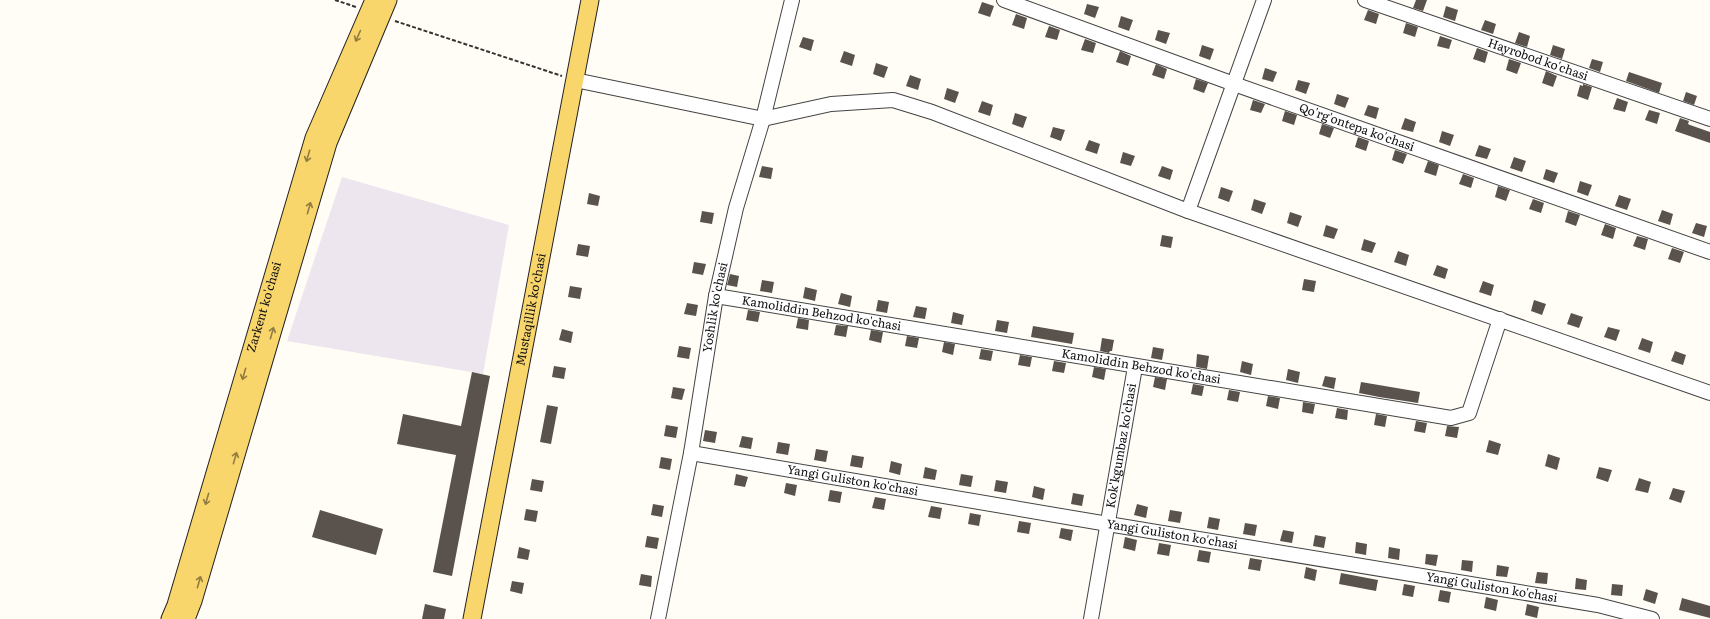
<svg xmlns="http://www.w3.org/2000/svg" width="1710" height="619" viewBox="0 0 1710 619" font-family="Literata,serif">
  <rect width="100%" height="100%" fill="#fffdf5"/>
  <path fill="#eee6ef" d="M342 177 509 225 483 374 287 341Z"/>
  <path fill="#5a524d" d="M1416 0H1427L1423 11 1413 8Z
    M982 2 994 6 990 17 978 13Z
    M1087 4 1099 7 1095 18 1084 14Z
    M1446 6 1458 10 1455 21 1443 17Z
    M1368 10 1379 14 1376 24 1364 20Z
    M1016 14 1027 18 1024 29 1012 25Z
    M1121 16 1133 20 1129 31 1118 27Z
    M1485 20 1496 24 1493 34 1481 30Z
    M1406 23 1418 27 1415 37 1403 33Z
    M1049 26 1060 30 1057 40 1045 37Z
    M1158 30 1170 33 1166 44 1155 40Z
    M1519 32 1530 36 1527 47 1515 43Z
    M1440 36 1452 40 1449 49 1437 46Z
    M803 37 814 40 811 51 799 47Z
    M1085 39 1096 43 1093 53 1081 50Z
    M1202 45 1214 49 1210 60 1199 56Z
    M1553 45 1565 49 1562 59 1550 55Z
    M1477 48 1488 52 1485 63 1473 59Z
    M844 51 855 55 852 66 840 62Z
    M1120 51 1131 56 1128 66 1116 62Z
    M1509 59 1521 63 1517 74 1506 70Z
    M1592 59 1603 62 1600 72 1589 68Z
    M876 63 888 67 884 78 873 74Z
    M1156 64 1167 69 1164 79 1152 75Z
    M1265 68 1277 72 1273 82 1262 79Z
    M1546 71 1557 76 1553 87 1542 83Z
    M1629 72 1662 83 1659 93 1626 81Z
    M910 75 921 79 918 90 906 86Z
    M1196 79 1208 83 1204 93 1193 89Z
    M1298 80 1310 83 1306 94 1295 90Z
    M1583 84 1592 87 1588 100 1577 96 1580 85 1583 86Z
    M947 88 959 92 955 103 944 99Z
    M1686 92 1697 96 1694 105 1683 101Z
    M1337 94 1349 98 1345 108 1334 104Z
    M1617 98 1628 102 1625 112 1613 109Z
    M1253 100 1265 104 1261 113 1250 110Z
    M982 101 993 105 990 116 978 112Z
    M1368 105 1379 108 1376 119 1364 115Z
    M1649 110 1660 113 1657 124 1645 120Z
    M1285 111 1297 115 1294 125 1282 121Z
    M1015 113 1027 117 1023 128 1012 124Z
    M1405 118 1416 122 1413 132 1401 129Z
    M1680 118 1689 121 1688 124 1690 125 1710 132V143L1675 131Z
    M1322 124 1334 128 1330 138 1319 134Z
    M1053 127 1065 130 1061 141 1050 137Z
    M1442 131 1454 135 1450 146 1439 142Z
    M1358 137 1369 141 1366 151 1355 147Z
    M1089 140 1100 144 1097 154 1085 150Z
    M1479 145 1491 149 1487 159 1475 156Z
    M1395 150 1407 154 1403 164 1392 160Z
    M1123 152 1135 156 1131 166 1120 163Z
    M1514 157 1526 161 1522 172 1510 168Z
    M1428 161 1439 165 1436 176 1424 172Z
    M762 166 773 168 771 179 759 177Z
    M1162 166 1173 170 1170 180 1158 176Z
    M1546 169 1558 173 1554 183 1543 179Z
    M1463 174 1474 178 1471 188 1459 184Z
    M1580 181 1592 185 1588 196 1577 192Z
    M1498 186 1510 190 1506 201 1495 197Z
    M1221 187 1233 191 1229 202 1218 198Z
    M589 193 600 196 598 206 587 204Z
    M1619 195 1631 199 1627 210 1615 206Z
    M1254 199 1266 203 1262 214 1251 210Z
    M1533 199 1544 203 1541 213 1529 209Z
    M1662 210 1673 214 1670 225 1658 221Z
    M702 211 714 213 712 224 700 222Z
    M1568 211 1580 215 1576 226 1565 222Z
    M1290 212 1302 216 1298 227 1287 223Z
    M1696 223 1707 226 1704 237 1692 233Z
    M1605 224 1616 228 1613 239 1601 235Z
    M1326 225 1338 229 1334 239 1323 236Z
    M1162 235 1173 237 1171 248 1160 246Z
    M1637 236 1648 239 1645 250 1633 246Z
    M1364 239 1376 243 1372 253 1361 250Z
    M578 244 590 246 588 257 576 255Z
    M1672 248 1684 252 1680 263 1668 259Z
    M1398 251 1409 255 1406 266 1394 262Z
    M694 262 706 264 703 275 692 273Z
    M1437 265 1448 269 1445 279 1433 275Z
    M730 274 739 276 737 287 727 285Z
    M1304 279 1316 281 1314 292 1302 290Z
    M762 280 774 282 772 293 760 291Z
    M1483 281 1494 285 1491 296 1479 292Z
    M570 286 582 288 580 299 568 297Z
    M805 287 817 290 815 301 803 298Z
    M841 293 852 296 850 307 838 304Z
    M878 300 889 302 887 313 876 311Z
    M1534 300 1546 304 1542 315 1531 311Z
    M687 303 698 305 696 316 684 314Z
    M916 306 927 308 925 319 913 317Z
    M748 310 760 312 758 322 746 320Z
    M953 312 964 315 962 325 951 323Z
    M1571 313 1583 317 1579 328 1567 324Z
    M798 318 809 320 808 330 796 328Z
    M997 320 1009 322 1007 333 995 331Z
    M836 325 848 326 846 337 834 335Z
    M1033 326 1074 333 1072 344 1031 337Z
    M1608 327 1620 330 1616 341 1604 337Z
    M562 329 573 332 571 343 559 340Z
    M871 330 883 332 881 343 869 340Z
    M907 336 919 338 917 348 905 346Z
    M1102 338 1114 340 1112 351H1110L1109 353 1100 351Z
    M1642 338 1653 342 1650 353 1638 349Z
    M944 342 955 344 953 355 942 352Z
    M679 346 691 348 689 359 677 357Z
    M1153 347 1164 349 1162 360 1151 358Z
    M981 349 993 351 991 361 979 359Z
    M1675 351 1686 355 1683 365 1671 361Z
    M1197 354 1209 356 1207 369 1196 367Z
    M1020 355 1032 357 1030 367 1018 365Z
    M1054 361 1066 363 1064 373 1052 371Z
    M1242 361 1253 364 1251 375 1240 372Z
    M554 366 566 368 564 379 552 377Z
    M1094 367 1106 369 1104 380 1092 377Z
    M1288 369 1300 372 1298 383 1286 380Z
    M472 372 490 376 452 576 433 572 456 455 397 444 403 414 461 426Z
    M1325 376 1336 378 1334 389 1322 386Z
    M1155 377 1167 379 1165 390 1153 387Z
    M1361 382 1420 392 1418 403 1379 397 1359 393Z
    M1193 384 1204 386 1202 396 1191 394Z
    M673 387 685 389 682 400 671 398Z
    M1229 390 1240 392 1238 402 1227 400Z
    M1268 396 1280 398 1278 409 1266 406Z
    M1303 402 1315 404 1313 414 1302 412Z
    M547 405 558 407 551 444 540 442Z
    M1337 408 1348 410 1347 420 1335 418Z
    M1376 414 1387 416 1385 427 1374 425Z
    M1416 421 1427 423 1425 433 1414 431Z
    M666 425 678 427 676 438 664 436Z
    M1447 426 1459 427 1457 438 1445 436Z
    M705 430 717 432 715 443 703 441Z
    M742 436 753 438 751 449 739 447Z
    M1489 440 1501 444 1498 455 1486 452Z
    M778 442 790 444 788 455 776 453Z
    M816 449 828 451 826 462 814 460Z
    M1548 454 1560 458 1557 470 1545 466Z
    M852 455 864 457 862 468 850 466Z
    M661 457 672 459 670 470 659 468Z
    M891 461 902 464 900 475 889 472Z
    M925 467 937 470 935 480 923 478Z
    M1599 467 1612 470 1608 482 1596 478Z
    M736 474 748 477 745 487 734 485Z
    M961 474 973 476 971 487 959 485Z
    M1639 478 1651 482 1648 493 1635 490Z
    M532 479 544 481 542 492 530 490Z
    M996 480 1008 482 1006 493 994 491Z
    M786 483 797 485 795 496 784 493Z
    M1034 486 1045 489 1043 500 1032 497Z
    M1673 488 1685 491 1681 503 1669 499Z
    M830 490 842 492 840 503 828 501Z
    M1073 493 1084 495 1082 506 1071 504Z
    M875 497 886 499 884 510 872 508Z
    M653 504 664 506 662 517 651 515Z
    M1137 504 1148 507 1146 518 1134 515Z
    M931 506 942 508 940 519 928 517Z
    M526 509 538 511 536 522 524 520Z
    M320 510 383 529 376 555 312 537Z
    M1170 510 1182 512 1180 523 1168 521Z
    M970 513 981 515 979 526 968 524Z
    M1209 517 1220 519 1218 530 1207 528Z
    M1019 521 1031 523 1029 534 1017 532Z
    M1245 523 1257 525 1255 536 1243 534Z
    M1061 528 1073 530 1071 541 1059 538Z
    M1283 530 1294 532 1292 543 1280 541Z
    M1315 535 1326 537 1324 548 1313 546Z
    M647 536 659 538 657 549 645 547Z
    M1125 537 1137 540 1135 551 1123 548Z
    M1356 542 1367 544 1366 555 1355 553Z
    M1159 543 1171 545 1169 556 1157 554Z
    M519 547 530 550 528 560 517 558Z
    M1389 547 1400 549 1399 560 1388 558Z
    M1199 550 1211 552 1209 563 1197 561Z
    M1426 554 1438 555 1436 566 1425 564Z
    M1250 558 1262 560 1260 571 1248 569Z
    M1462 560 1473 561 1472 572 1461 570Z
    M1497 565 1509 567 1507 577 1496 576Z
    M1306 567 1317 570 1315 581 1304 578Z
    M1537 572 1548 573 1547 584 1535 583Z
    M1341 573 1378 580 1376 591 1339 584Z
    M641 574 652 576 651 587 639 585Z
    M1576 578 1587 580 1586 590 1575 589Z
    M512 581 524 583 522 594 510 591Z
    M1404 584 1415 586 1413 597 1402 595Z
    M1612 584 1623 585 1622 596 1611 595Z
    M1646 589 1658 593 1655 604 1643 600Z
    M1440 590 1451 592 1449 603 1438 601Z
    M1486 597 1498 600 1496 611 1484 608Z
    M1682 598 1710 606V618L1679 610Z
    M425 604 446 609 444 619H422Z
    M1527 604 1539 607 1537 618 1525 615Z"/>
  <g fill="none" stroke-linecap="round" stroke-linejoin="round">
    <defs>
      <g id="minor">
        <path id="s1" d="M1004 0 1234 84 1710 252"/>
        <path id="s2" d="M1365 0 1710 119"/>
        <path d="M575 80 763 119 831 104 893 100 932 112 1188 211 1710 393"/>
        <path d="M1188 211 1264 0"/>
        <path id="s3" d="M716 296 1451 418 1469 413 1500 319"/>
        <path id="s4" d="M691 453 1108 524 1598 605 1652 619"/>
        <path id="s5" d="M658 619 691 453 716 296 736 208 763 119 792 0"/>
        <path id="s6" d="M1091 619 1135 367"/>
      </g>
      <g id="major">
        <path id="s7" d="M170 619 176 605 314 138 374 0"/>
        <path d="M186 619 193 601 328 143 388 0"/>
        <path id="s8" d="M472 619 590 0"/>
      </g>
    </defs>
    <use href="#minor" stroke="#444" stroke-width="16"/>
    <use href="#major" stroke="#222" stroke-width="19"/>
    <path stroke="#333" stroke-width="2" stroke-dasharray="4 2" stroke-linecap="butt" d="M335 0 356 7
      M395 21 562 76"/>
    <use href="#minor" stroke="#fff" stroke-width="14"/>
    <use href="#major" stroke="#f9d66b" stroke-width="17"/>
  </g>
  <defs><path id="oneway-shaft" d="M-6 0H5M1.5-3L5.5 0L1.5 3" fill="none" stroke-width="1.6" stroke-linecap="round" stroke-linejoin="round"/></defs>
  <g stroke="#917d42">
    <use href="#oneway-shaft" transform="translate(358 36) rotate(114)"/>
    <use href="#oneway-shaft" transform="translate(308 156) rotate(106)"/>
    <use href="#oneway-shaft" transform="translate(309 208) rotate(-74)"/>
    <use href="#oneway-shaft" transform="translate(272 333) rotate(-74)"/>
    <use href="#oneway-shaft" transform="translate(244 374) rotate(106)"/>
    <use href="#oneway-shaft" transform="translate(235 458) rotate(-74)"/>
    <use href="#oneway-shaft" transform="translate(207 499) rotate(106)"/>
    <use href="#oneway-shaft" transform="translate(199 582) rotate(-74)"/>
  </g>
  <g text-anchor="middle" stroke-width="4" stroke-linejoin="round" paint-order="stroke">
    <g font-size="12" fill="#111" stroke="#fff">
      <text dy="4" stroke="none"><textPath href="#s2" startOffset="183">Hayrobod ko'chasi</textPath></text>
      <text dy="4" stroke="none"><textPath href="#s1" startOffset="375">Qo'rg'ontepa ko'chasi</textPath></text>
      <text dy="4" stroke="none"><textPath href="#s7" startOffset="326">Zarkent ko'chasi</textPath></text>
      <text dy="4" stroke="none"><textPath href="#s5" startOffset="317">Yoshlik ko'chasi</textPath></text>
      <text dy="4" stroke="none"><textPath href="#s8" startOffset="315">Mustaqillik ko'chasi</textPath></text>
      <text dy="4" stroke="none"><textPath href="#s3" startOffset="107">Kamoliddin Behzod ko'chasi</textPath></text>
      <text dy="4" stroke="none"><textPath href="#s3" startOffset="431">Kamoliddin Behzod ko'chasi</textPath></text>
      <text dy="4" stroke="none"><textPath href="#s6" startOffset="176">Kok'kgumbaz ko'chasi</textPath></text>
      <text dy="4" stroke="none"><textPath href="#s4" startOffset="164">Yangi Guliston ko'chasi</textPath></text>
      <text dy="4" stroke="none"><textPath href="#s4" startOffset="488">Yangi Guliston ko'chasi</textPath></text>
      <text dy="4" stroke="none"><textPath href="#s4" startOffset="812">Yangi Guliston ko'chasi</textPath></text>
    </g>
  </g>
</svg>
